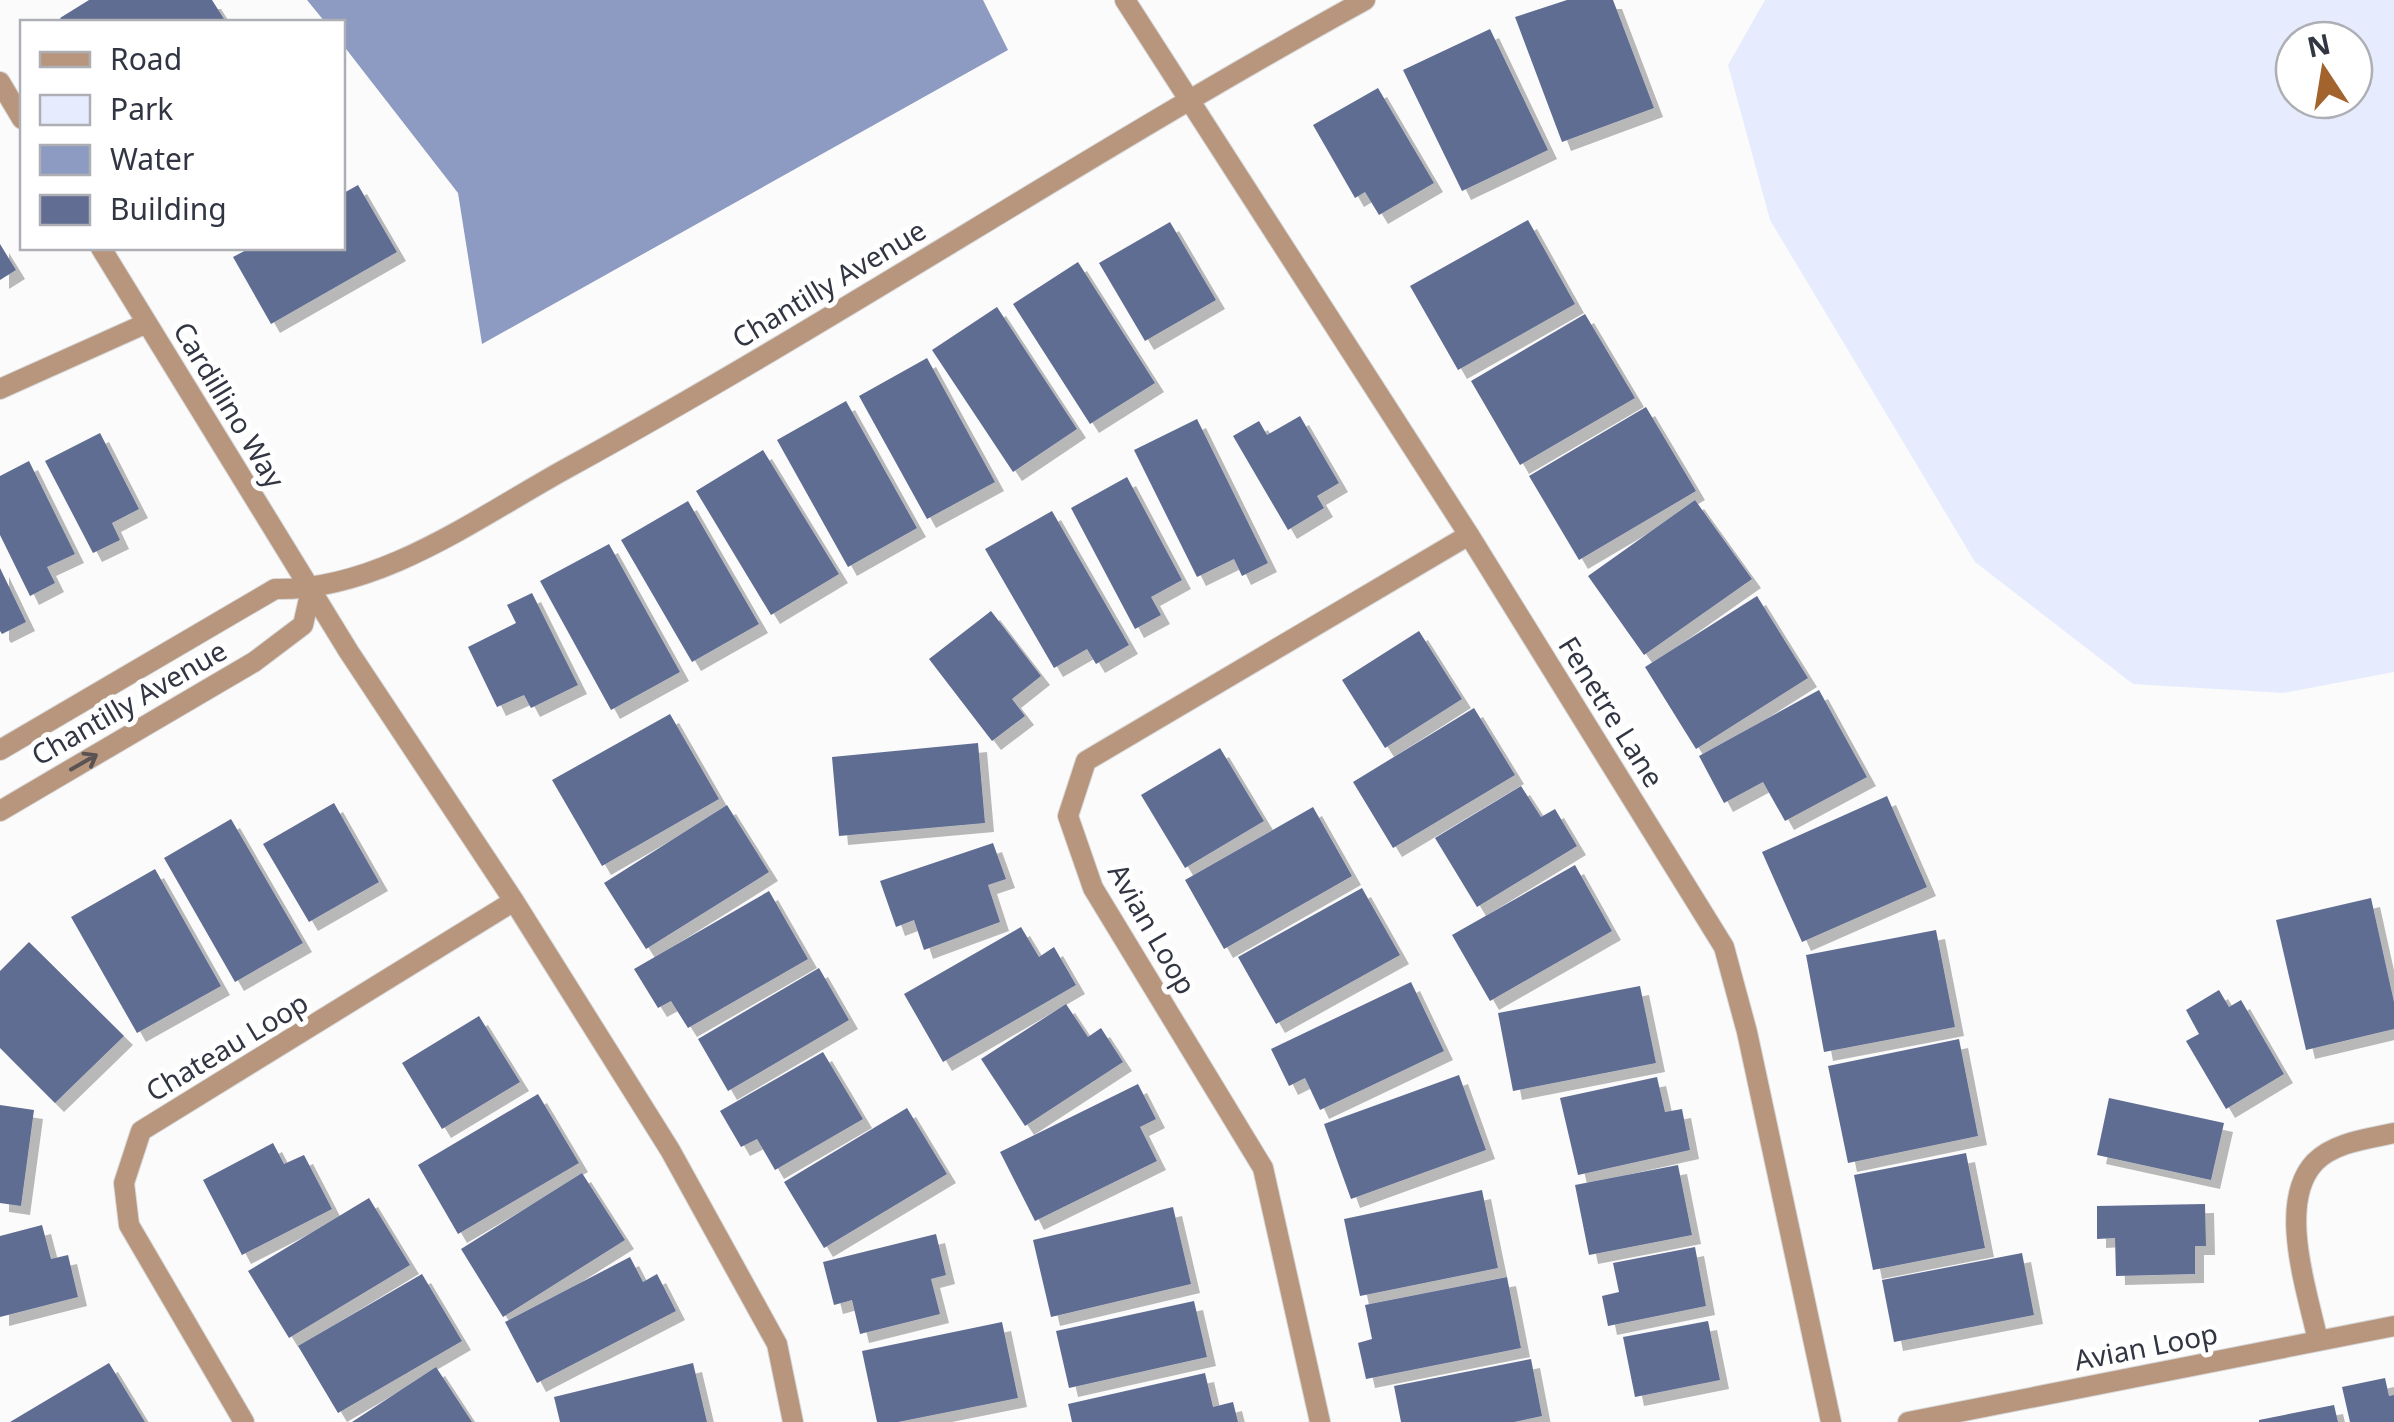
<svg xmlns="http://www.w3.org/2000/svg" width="2394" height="1422" viewBox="0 0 2394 1422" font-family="'Noto Sans',sans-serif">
  <defs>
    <filter id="shadow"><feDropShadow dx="9" dy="9" stdDeviation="0" flood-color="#0004"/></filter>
  </defs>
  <rect width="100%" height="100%" fill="#fbfbfb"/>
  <path fill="#e6ecfd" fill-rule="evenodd" d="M1765 0H2394V672L2283 693 2133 684 1975 562 1770 220 1728 65ZM2294 40H2354V100H2294Z"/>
  <path fill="#8d9ac1" d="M307 0H983L1008 50 482 344 458 193 343 45 342 22H325Z"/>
  <path fill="#616d92" filter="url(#shadow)" d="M89 0H212L226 22H63L60 18Z
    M1567 0H1613L1654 108 1562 142 1515 17Z
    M1490 29 1548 150 1462 191 1403 70Z
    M1378 88 1434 183 1379 215 1365 192 1355 198 1313 125Z
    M358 185 397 252 271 324 233 257 250 248H342V194Z
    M1528 220 1575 304 1458 370 1410 286Z
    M1170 222 1216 300 1145 341 1099 263Z
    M0 244 16 270 0 280Z
    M1078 262 1155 383 1090 424 1013 304Z
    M997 307 1077 429 1013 472 932 350Z
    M1585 314 1635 398 1520 465 1471 381Z
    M927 358 995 482 927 519 859 396Z
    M846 401 917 528 848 567 777 440Z
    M1646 407 1696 491 1579 560 1529 476Z
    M1300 416 1339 483 1317 496 1324 508 1288 530 1233 436 1259 421 1267 435Z
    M1197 419 1268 563 1242 576 1234 559 1197 577 1134 450Z
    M100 433 139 509 112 523 120 540 93 553 45 461Z
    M763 450 839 574 771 615 696 491Z
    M29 461 75 554 47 567 55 583 30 596 0 535V476Z
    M1127 477 1182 580 1151 597 1161 615 1135 629 1071 508Z
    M1695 500 1752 579 1644 655 1588 576Z
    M688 501 759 624 692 662 621 540Z
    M1052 511 1129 645 1096 664 1087 649 1054 668 985 549Z
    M609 544 680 672 611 710 540 581Z
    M0 568 26 622 2 634 0 631Z
    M532 593 578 685 531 708 524 695 497 707 468 647 516 623 507 605Z
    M1757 596 1808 678 1696 749 1645 667Z
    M991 611 1041 676 1012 699 1025 716 992 741 929 659Z
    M1419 631 1462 699 1385 748 1342 680Z
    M1819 690 1867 777 1785 821 1763 782 1724 803 1699 756Z
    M1474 708 1515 775 1393 848 1353 782Z
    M670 714 719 799 602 866 552 780Z
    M978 743 985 823 839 836 832 757Z
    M1220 748 1264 821 1185 868 1141 795Z
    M1521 786 1541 817 1555 809 1577 846 1477 907 1435 838Z
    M1887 796 1927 887 1802 942 1762 852Z
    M334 803 379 882 309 922 263 844Z
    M727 805 769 872 646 949 604 883Z
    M1313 807 1352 876 1224 949 1185 880Z
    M231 819 303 943 235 982 164 858Z
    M993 843 1006 879 988 885 1000 922 924 950 914 920 896 927 880 881Z
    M1575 865 1612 931 1490 1001 1452 935Z
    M155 869 221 986 137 1033 71 917Z
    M1362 888 1400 955 1276 1024 1238 957Z
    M769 891 808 959 688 1028 671 1001 658 1008 634 969Z
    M2371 898 2394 1002V1029L2306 1050 2276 920Z
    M1021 927 1039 957 1054 947 1076 985 943 1062 904 994Z
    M1936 930 1955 1027 1824 1052 1806 955Z
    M29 942 124 1036 55 1103 0 1048V971Z
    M819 968 849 1020 728 1091 698 1039Z
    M1411 982 1444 1051 1320 1110 1305 1078 1289 1086 1271 1049Z
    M1640 986 1656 1063 1513 1091 1498 1013Z
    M2219 990 2229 1007 2241 1000 2284 1074 2226 1109 2186 1041 2199 1034 2186 1010Z
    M1066 1004 1088 1037 1101 1028 1123 1062 1025 1126 981 1059Z
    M479 1016 520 1082 442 1129 402 1063Z
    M1959 1039 1978 1136 1848 1163 1828 1066Z
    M823 1052 863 1119 775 1170 757 1139 741 1147 720 1111Z
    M1459 1075 1486 1150 1351 1199 1324 1124Z
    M1657 1077 1665 1112 1682 1109 1690 1150 1578 1175 1560 1098Z
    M1138 1084 1156 1119 1140 1127 1157 1161 1035 1221 1000 1152Z
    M538 1094 579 1163 458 1234 418 1165Z
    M2109 1098 2224 1123 2211 1180 2097 1155Z
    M0 1105 34 1110 21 1206 0 1203Z
    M907 1108 947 1174 824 1248 784 1182Z
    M273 1143 284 1164 304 1155 332 1209 242 1255 203 1180Z
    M1966 1153 1985 1248 1873 1270 1854 1175Z
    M1678 1165 1692 1235 1589 1255 1575 1185Z
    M582 1173 625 1240 503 1317 461 1249Z
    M1482 1190 1498 1268 1360 1296 1344 1219Z
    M369 1198 410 1265 289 1338 248 1271Z
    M2205 1204 2206 1246H2195V1274L2116 1276 2115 1238 2097 1239V1206Z
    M1173 1207 1191 1284 1051 1317 1033 1240Z
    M42 1225 51 1259 68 1255 78 1297 0 1317V1236Z
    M936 1234 946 1275 931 1279 940 1314 860 1334 852 1300 834 1305 823 1262Z
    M1695 1247 1706 1306 1608 1326 1602 1296 1619 1292 1613 1263Z
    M2022 1253 2034 1315 1894 1342 1882 1280Z
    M630 1257 643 1282 657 1274 676 1311 537 1383 505 1322Z
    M422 1274 462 1341 338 1413 298 1346Z
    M1507 1277 1521 1348 1366 1379 1358 1343 1372 1339 1365 1305Z
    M1194 1301 1207 1357 1069 1388 1056 1331Z
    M1708 1321 1720 1380 1635 1397 1623 1337Z
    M1002 1322 1018 1398 898 1422H877L862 1351Z
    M1531 1359 1542 1416 1514 1422H1401L1394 1386Z
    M109 1363 145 1422H10Z
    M693 1363 707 1422H560L554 1397Z
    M436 1367 472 1422H352Z
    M1205 1373 1213 1407 1233 1402 1238 1422H1072L1068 1404Z
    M2385 1378 2389 1396 2394 1395V1422H2350L2342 1387Z
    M2334 1405 2338 1422H2259V1420Z"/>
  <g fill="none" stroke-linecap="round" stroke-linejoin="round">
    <defs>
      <path id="street" d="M1125 0 1469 535 1724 947 1747 1032 1831 1422
        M0 82 22 119
        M101 248 349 652 514 901 670 1150 777 1344 793 1422
        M0 389 147 323
        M0 750 275 589C381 591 481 515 571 466 840 318 1096 148 1365 0
        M0 811 254 662 303 625 311 590
        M2318 1341C2308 1293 2276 1203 2315 1162 2335 1142 2368 1139 2394 1133
        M244 1422 129 1225 124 1183 141 1131 514 901
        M1320 1422 1263 1168 1093 888 1068 816 1086 761 1469 535
        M1908 1422 2394 1326"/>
    </defs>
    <use href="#street" stroke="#d7d8da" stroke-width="22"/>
    <use href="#street" stroke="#b8967d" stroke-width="20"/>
  </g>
  <defs><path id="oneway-shaft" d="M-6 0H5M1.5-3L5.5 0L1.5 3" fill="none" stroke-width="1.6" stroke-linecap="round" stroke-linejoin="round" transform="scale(2.5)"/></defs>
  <use stroke="#5a5354" href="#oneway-shaft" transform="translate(84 762) rotate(-30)"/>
  <g text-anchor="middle" stroke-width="10" stroke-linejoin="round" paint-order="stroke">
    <g font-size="28" fill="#323643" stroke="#fff">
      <text transform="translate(829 284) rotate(-31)" y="10">Chantilly Avenue</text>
      <text transform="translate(229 405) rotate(59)" y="10">Cardillino Way</text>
      <text transform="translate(129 703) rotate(-30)" y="10">Chantilly Avenue</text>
      <text transform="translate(1611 712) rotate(58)" y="10">Fenetre Lane</text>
      <text transform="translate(1152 929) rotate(60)" y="10">Avian Loop</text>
      <text transform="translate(227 1047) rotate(-31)" y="10">Chateau Loop</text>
      <text transform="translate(2146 1347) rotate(-11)" y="10">Avian Loop</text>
    </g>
  </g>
  <rect x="20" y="20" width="325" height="230" fill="#ffffff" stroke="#adafb4" stroke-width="2.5"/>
  <rect x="40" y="52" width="50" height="15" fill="#b8967d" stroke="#adafb4" stroke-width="2.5"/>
  <text x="110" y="70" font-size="30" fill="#323643">Road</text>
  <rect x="40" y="95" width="50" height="30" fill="#e6ecfd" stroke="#adafb4" stroke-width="2.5"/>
  <text x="110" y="120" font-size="30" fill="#323643">Park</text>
  <rect x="40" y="145" width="50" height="30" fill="#8d9ac1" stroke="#adafb4" stroke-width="2.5"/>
  <text x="110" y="170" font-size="30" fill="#323643">Water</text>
  <rect x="40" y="195" width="50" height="30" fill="#616d92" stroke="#adafb4" stroke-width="2.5"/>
  <text x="110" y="220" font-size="30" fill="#323643">Building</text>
  <g transform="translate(2324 70) rotate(348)"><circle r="48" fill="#ffffff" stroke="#adafb4" stroke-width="2.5"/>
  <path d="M0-8L18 38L0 25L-18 38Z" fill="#a3632c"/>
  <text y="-15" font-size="28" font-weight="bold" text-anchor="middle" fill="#323643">N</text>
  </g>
</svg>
